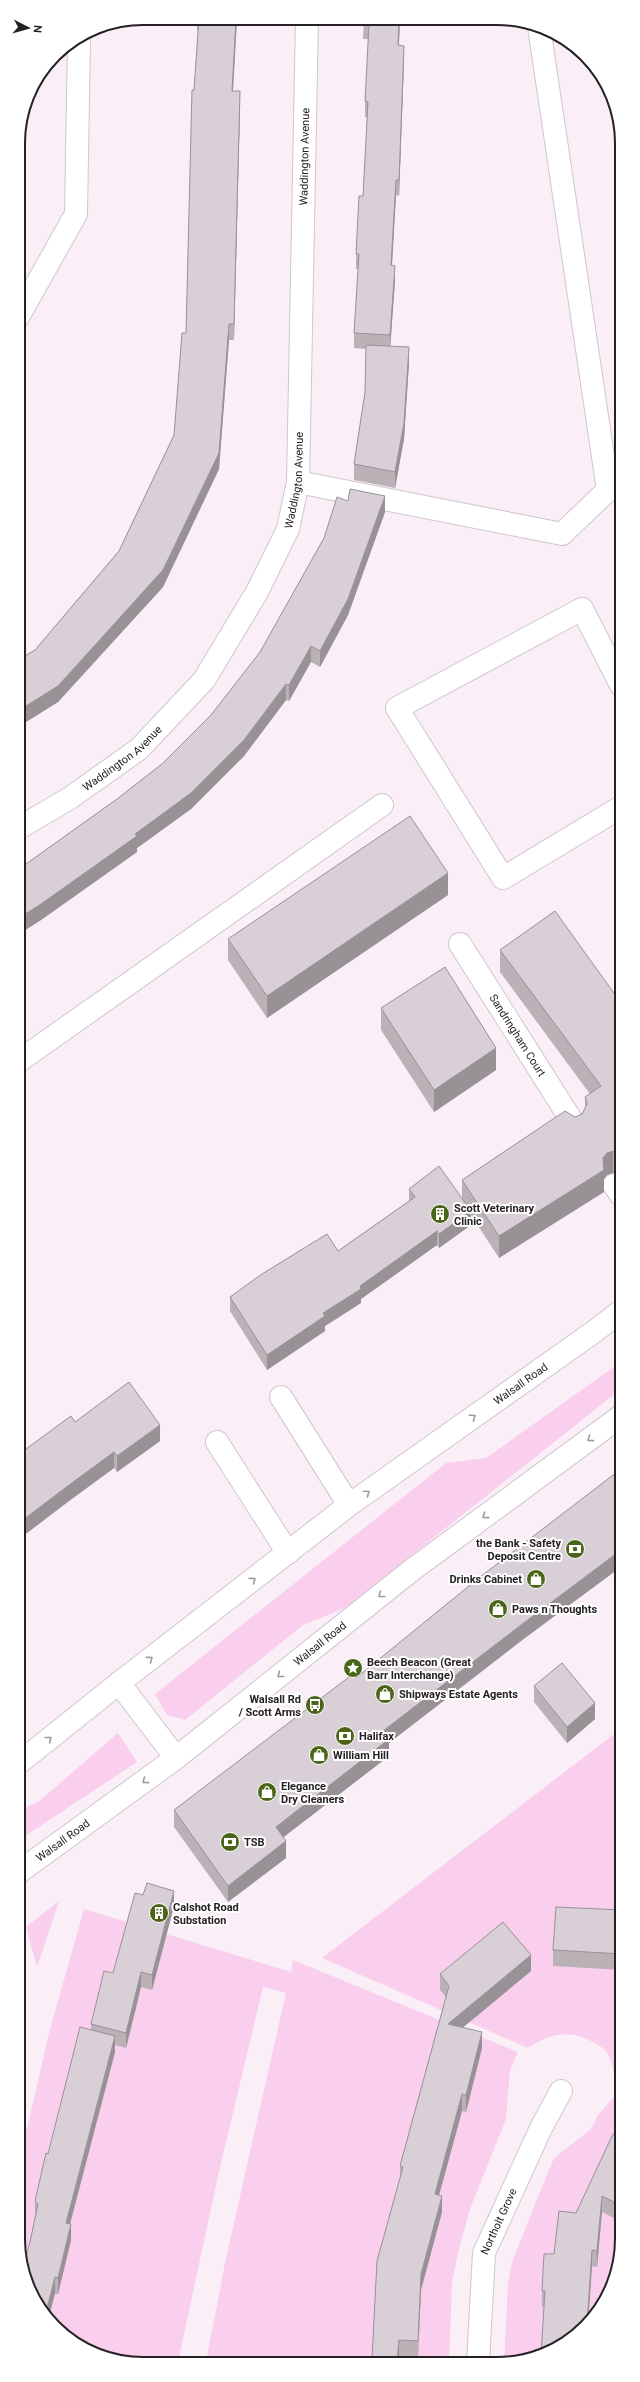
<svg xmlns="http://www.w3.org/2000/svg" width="640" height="2382" viewBox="0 0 640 2382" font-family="Roboto,sans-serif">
  <rect width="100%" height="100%" fill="#faeff7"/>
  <path fill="#faceed" d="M618 1364 621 1368V1389L345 1608 303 1625 185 1720 167 1715 155 1694 446 1463 486 1458Z
    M622 1728V2094L618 2093C615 2081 614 2065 608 2054 605 2048 597 2044 591 2041 569 2029 549 2034 528 2048L322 1958Z
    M118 1733 137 1762 19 1840V1810L38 1802Z
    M59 1901 37 1967 26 1927Z
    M84 1909 291 1972 293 1960 518 2052 510 2070 506 2119 470 2209 458 2253 452 2283 449 2363 206 2362 226 2258 286 1993 263 1987 218 2176 178 2362H118L81 2347 49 2322 31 2294 19 2256V2153L28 2125 49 2033Z
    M614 2097 622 2099V2247L613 2287 591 2322 552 2351 514 2363H504L508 2284 512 2262 537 2199 554 2158 591 2129 598 2115Z"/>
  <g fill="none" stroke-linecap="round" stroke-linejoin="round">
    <defs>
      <g id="minor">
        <path d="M18 317 76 214 79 39"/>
        <path d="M298 482 562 534 608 490 539 27"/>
        <path d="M621 685 582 609 397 708 503 878 621 807"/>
        <path id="s1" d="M19 828 70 798 139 749 204 680 257 592 288 529 298 482 307 19"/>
        <path id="s2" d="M460 944 575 1126"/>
        <path d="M19 1061 382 805"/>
        <path d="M614 1185 621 1195"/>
        <path d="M281 1397 349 1505"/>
        <path d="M217 1442 288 1553"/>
        <path id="s3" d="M478 2363 484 2253 541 2128 561 2091"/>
      </g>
      <g id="highway">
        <path d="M119 1683 176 1758"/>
        <path id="s4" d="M19 1763 119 1683 349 1505 595 1331 621 1311"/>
        <path id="s5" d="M19 1872 176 1758 412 1570 621 1416"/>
      </g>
    </defs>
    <use href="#minor" stroke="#d0c6cd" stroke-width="24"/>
    <use href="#highway" stroke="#d0c6cd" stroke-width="24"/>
    <use href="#minor" stroke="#fff" stroke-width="22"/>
    <use href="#highway" stroke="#fff" stroke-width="22"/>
  </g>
  <path fill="#bbb2b8" d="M197 18 237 19 233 91 240 107 234 340H229L219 469 163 587 58 702 18 727V660L35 650 119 551 174 435 186 333 194 90 198 30H197Z
    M364 19 400 20 399 45 404 61 399 196 396 195 392 265 395 281 390 346 409 363 404 439 395 488 354 480V464L365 392 366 349 354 348V333L358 269H356V254L363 196 367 117H365V101L369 39H363Z
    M621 456V495L619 478V457Z
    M385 512 348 615 320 667 311 662 289 701 286 700 244 756 191 809 137 848V852L41 920 19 934V869L117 799 162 764 211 715Z
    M448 895 267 1018 228 960V939Z
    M500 950 621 1003V1176L613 1173 607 1175 604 1179V1192L499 1258 471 1215V1225L439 1248 437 1245 361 1299V1303L325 1326V1331L267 1370 230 1311V1297L338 1251 409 1201V1189L462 1199V1180L575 1117 582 1114 585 1108V1097L590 1094 500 972Z
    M381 1008 496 1070 434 1112 381 1030Z
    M75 1422 160 1441 117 1472 114 1468 69 1501 19 1539V1454Z
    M521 1641 389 1743V1756L283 1837 286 1858 228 1902 174 1827V1810L356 1678Z
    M534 1686 595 1719 567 1743 534 1702Z
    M174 1906 152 1990 141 1987 126 2048 115 2045V2052L70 2224 71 2240 58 2294H55L30 2242 35 2217V2201L48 2154 91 2030V2024L113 1973Z
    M622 1910V1970L553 1966V1950Z
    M531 1971 463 2027 482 2048 466 2112 462 2111 439 2195 442 2212 421 2290 418 2357 399 2356 372 2359 400 2180V2166L446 1997 440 1990V1974Z
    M622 2138V2222L602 2212 597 2267 592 2266 588 2323 552 2351 544 2307H542V2291L554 2254 576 2213Z"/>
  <path fill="#989196" d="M236 19H237L232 107V91Z
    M399 20H400L398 61V45Z
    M404 46V61L399 196V180Z
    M240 91V107L234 340V324Z
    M396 180V195L391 281V265Z
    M395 266V281L390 351V335Z
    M229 324V340L219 469 163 587 58 702 18 727V711L58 686Z
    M409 347V363L404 439 395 488V472Z
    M385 496V512L348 615 320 667V651Z
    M311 646V662L289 701V685Z
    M286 684V700L244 756 191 809 137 848V852L41 920 19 934V918L135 834Z
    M448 873V895L267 1018V996Z
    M496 1048V1070L434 1112V1090Z
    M613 1151V1173L607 1175 604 1179V1192L499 1258V1236L603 1158 607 1153Z
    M471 1211V1225L439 1248V1234Z
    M437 1231V1245L361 1299V1303L325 1326V1331L267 1370V1355L323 1313Z
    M160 1425V1441L117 1472V1456Z
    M114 1452V1468L69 1501 19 1539V1523L69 1485Z
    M621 1550V1567L521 1641 389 1743V1756L276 1843V1827L383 1731 521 1625Z
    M595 1703V1719L567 1743V1727Z
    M286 1841V1858L228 1902V1886Z
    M174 1891V1906L152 1990V1975Z
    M531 1955V1971L448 2040V2024Z
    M141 1972V1987L126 2048V2033Z
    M482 2032V2048L466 2112V2095Z
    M115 2036V2052L66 2239V2223Z
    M462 2094V2111L435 2210V2194Z
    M442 2196V2212L421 2290 418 2357 421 2274Z
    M602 2196V2212L597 2267V2251Z
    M71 2224V2240L58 2294V2278Z
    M592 2250V2266L588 2323 587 2324Z
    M55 2277V2294L48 2320 45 2316Z
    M399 2340V2362H397Z"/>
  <path fill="#d9cfd6" stroke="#989196" d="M199 18 236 19 232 91H240L234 324H229L219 453 163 570 58 686 18 711V660L35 650 119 551 174 435 182 333H186L192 90H194Z
    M364 19 399 20 398 45 404 46 399 180H396L391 265 395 266 390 335 354 333 359 254H356L359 196H363L368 102 365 101 369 24H363Z
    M366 345 409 347 404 423 395 472 354 464 365 392Z
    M621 456V474L619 457Z
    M350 489 385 496 348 599 320 651 311 646 289 685 286 684 244 740 191 793 135 834 137 836 41 904 19 918V869L117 799 162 764 211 715 260 652 324 538 337 497 348 501Z
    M410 816 448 873 267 996 228 939Z
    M555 911 621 1003V1154L613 1151 607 1153 603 1158 604 1170 499 1236 462 1180 565 1111 575 1117 582 1114 587 1104 585 1097 601 1086 500 950Z
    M445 967 496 1048 434 1090 381 1008Z
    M439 1166 471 1211 439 1234 437 1231 360 1286 361 1289 323 1313 325 1316 267 1355 230 1297 262 1274 327 1234 338 1251 415 1197 409 1189Z
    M129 1382 160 1425 117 1456 114 1452 69 1485 19 1523V1454L71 1416 75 1422Z
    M621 1469V1550L521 1625 383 1731 389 1739 276 1827 286 1841 228 1886 174 1810 353 1674 356 1678 480 1577Z
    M562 1663 595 1703 567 1727 534 1686Z
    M147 1883 174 1891 152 1975 141 1972 126 2033 91 2024 104 1971 113 1973 135 1893 143 1895Z
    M556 1907 622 1910V1954L553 1950Z
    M503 1922 531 1955 448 2024 482 2032 466 2095 462 2094 435 2194 442 2196 421 2274 418 2341 399 2340 397 2362H354L355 2358 372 2359 377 2261 403 2167 400 2166 449 1986 440 1974Z
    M80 2027 115 2036 66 2223 71 2224 58 2278 55 2277 45 2316 31 2294 23 2267 30 2242 38 2204 35 2201 46 2153 48 2154Z
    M613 2134 622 2138V2206L602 2196 597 2251 592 2250 587 2324 552 2351 541 2354 545 2291H542L544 2254H554L559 2211 576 2213Z"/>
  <defs><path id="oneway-chevron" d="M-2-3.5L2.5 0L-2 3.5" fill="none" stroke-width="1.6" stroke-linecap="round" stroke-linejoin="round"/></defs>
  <g stroke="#9d9c9c">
    <use href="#oneway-chevron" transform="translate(473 1417) rotate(-35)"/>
    <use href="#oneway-chevron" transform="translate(590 1439) rotate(144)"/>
    <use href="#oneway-chevron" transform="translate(367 1493) rotate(-35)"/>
    <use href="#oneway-chevron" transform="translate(485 1516) rotate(144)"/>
    <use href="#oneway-chevron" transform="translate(253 1580) rotate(-37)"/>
    <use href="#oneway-chevron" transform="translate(381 1595) rotate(142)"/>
    <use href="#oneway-chevron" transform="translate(150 1659) rotate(-37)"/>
    <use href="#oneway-chevron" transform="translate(280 1675) rotate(142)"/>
    <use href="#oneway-chevron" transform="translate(49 1739) rotate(-39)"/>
    <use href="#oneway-chevron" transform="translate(145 1781) rotate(143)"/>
  </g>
  <defs>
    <symbol id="building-disc" viewBox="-11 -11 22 22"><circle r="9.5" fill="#4a6517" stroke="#fff"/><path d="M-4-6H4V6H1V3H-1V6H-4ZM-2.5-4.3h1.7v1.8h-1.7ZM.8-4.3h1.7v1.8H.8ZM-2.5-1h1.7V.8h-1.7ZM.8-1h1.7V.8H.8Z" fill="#fff"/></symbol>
    <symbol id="bank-disc" viewBox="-11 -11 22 22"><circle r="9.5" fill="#4a6517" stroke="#fff"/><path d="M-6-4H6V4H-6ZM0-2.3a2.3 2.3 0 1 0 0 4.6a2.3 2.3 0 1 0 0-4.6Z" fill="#fff"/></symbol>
    <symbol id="shop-disc" viewBox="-11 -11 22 22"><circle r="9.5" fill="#4a6517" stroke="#fff"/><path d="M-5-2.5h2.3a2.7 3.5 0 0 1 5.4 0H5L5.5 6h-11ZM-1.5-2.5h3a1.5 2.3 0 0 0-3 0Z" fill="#fff"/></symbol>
    <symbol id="sight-disc" viewBox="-11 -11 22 22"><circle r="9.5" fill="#4a6517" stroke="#fff"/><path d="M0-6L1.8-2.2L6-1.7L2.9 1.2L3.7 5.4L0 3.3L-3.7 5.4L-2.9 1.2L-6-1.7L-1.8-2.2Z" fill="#fff"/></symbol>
    <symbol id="bus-disc" viewBox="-11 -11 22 22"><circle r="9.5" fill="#4a6517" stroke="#fff"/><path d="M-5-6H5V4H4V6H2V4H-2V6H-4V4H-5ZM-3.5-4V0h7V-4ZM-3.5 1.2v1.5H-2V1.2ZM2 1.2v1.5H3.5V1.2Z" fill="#fff"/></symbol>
  </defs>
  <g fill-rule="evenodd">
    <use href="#building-disc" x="429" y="1203" width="22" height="22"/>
    <use href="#bank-disc" x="564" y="1538" width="22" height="22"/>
    <use href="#shop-disc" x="525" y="1568" width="22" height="22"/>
    <use href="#shop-disc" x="487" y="1598" width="22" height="22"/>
    <use href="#sight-disc" x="342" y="1657" width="22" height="22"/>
    <use href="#shop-disc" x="374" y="1683" width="22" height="22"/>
    <use href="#bus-disc" x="304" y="1694" width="22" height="22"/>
    <use href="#bank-disc" x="334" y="1725" width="22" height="22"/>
    <use href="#shop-disc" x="308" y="1744" width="22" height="22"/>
    <use href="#shop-disc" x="256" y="1781" width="22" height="22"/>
    <use href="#bank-disc" x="219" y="1831" width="22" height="22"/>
    <use href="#building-disc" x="148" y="1902" width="22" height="22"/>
  </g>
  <g text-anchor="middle" stroke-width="4" stroke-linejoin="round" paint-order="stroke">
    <g font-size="11" fill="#262224" stroke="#fff">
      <text dy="4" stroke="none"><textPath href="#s1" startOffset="785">Waddington Avenue</textPath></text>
      <text dy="4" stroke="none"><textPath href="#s1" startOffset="461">Waddington Avenue</textPath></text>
      <text dy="4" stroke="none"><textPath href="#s1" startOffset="125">Waddington Avenue</textPath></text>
      <text dy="4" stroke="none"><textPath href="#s2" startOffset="108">Sandringham Court</textPath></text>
      <text dy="4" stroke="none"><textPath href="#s4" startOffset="629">Walsall Road</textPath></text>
      <text dy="4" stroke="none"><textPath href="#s5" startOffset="378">Walsall Road</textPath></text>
      <text dy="4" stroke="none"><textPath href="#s5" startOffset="54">Walsall Road</textPath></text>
      <text dy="4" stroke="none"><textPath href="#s3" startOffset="145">Northolt Grove</textPath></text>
    </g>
    <g font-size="11" font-weight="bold" fill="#262224" stroke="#fff" text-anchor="start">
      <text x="454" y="1212">Scott Veterinary<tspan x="454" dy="13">Clinic</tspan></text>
      <text x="561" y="1547" text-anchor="end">the Bank - Safety<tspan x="561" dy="13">Deposit Centre</tspan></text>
      <text x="522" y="1583" text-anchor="end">Drinks Cabinet</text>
      <text x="512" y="1613">Paws n Thoughts</text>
      <text x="367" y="1666">Beech Beacon (Great<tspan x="367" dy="13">Barr Interchange)</tspan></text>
      <text x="399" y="1698">Shipways Estate Agents</text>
      <text x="301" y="1703" text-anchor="end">Walsall Rd<tspan x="301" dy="13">/ Scott Arms</tspan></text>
      <text x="359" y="1740">Halifax</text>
      <text x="333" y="1759">William Hill</text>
      <text x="281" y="1790">Elegance<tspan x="281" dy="13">Dry Cleaners</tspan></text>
      <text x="244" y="1846">TSB</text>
      <text x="173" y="1911">Calshot Road<tspan x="173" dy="13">Substation</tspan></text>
    </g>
  </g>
  <path d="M0 0H640V2382H0ZM143 25H497A118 118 0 0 1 615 143V2239A118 118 0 0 1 497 2357H143A118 118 0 0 1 25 2239V143A118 118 0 0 1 143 25Z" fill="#fff" fill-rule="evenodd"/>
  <path fill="none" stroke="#262224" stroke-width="2" d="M143 25H497A118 118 0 0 1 615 143V2239A118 118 0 0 1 497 2357H143A118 118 0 0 1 25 2239V143A118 118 0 0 1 143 25Z"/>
  <g transform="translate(28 28) rotate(96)" stroke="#ffffff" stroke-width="3" paint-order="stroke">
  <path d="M0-3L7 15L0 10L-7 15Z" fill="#262224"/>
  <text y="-6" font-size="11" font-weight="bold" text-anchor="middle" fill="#262224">N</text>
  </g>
</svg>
